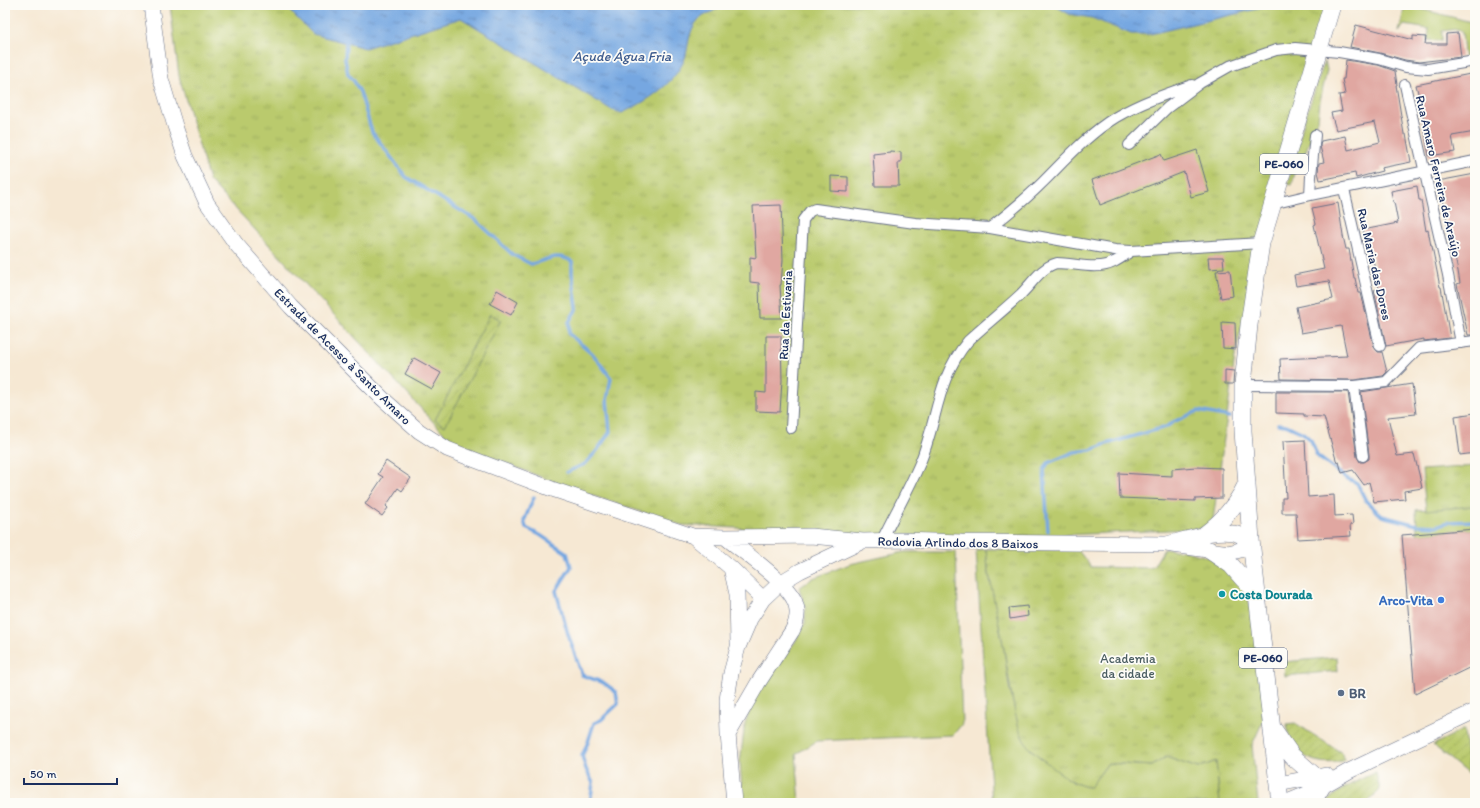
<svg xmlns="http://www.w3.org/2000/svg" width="1480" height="808" viewBox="0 0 1480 808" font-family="Itim,sans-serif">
  <defs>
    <pattern id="park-tufts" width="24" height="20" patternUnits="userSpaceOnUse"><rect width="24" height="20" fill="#baca6d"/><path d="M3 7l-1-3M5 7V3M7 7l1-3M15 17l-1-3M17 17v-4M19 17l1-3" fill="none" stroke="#9fae61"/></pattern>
    <pattern id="garden-furrows" width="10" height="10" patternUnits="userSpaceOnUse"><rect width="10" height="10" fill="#baca6d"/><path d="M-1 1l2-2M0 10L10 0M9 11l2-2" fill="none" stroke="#9fae61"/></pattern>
    <pattern id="water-ripples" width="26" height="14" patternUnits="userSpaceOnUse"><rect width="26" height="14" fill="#76a7e1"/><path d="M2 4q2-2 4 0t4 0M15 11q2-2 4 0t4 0" fill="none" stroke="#6088ba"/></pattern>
  </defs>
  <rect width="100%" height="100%" fill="#fdfcf7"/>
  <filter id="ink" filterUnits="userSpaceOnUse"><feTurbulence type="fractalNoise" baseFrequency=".025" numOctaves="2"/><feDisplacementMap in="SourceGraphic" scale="8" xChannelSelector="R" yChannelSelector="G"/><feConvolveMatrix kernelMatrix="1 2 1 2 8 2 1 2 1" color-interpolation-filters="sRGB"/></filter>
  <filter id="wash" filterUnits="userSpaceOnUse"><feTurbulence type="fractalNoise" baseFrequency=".012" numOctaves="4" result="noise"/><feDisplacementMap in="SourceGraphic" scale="16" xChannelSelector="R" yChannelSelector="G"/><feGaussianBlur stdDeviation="0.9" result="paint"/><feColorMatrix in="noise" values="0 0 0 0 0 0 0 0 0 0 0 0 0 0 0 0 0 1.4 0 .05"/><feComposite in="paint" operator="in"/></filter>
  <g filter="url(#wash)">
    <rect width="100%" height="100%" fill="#f6e8d3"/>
    <path fill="#baca6d" stroke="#6a7c66" d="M1405 5 1475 23V59L1465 61 1462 33 1459 29 1442 31V41L1428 40 1429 29 1404 25 1399 32Z
      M1325 61 1327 70 1320 101 1318 120 1305 153 1299 154 1292 185 1288 184 1304 121Z
      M1475 506V529L1417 534 1416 510Z
      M986 549 988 569 1004 649 1009 686 1019 727 1030 749 1074 783 1090 787 1108 763 1152 766 1166 757 1198 768 1216 761 1220 803H992L976 550Z
      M904 552H956L962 724 953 735 817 741 796 754 800 803H743L740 762 745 723 757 693 795 642 805 623V606L799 588 813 578 850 564Z"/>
    <path fill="url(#park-tufts)" stroke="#6a7c66" d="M170 5H1327L1317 50 1236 349 1212 528 961 540 681 525 569 488 452 442 209 180 179 76Z
      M1475 466V506L1426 510 1422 470Z
      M986 549H1077L1091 567 1149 568 1153 567 1164 549 1185 551 1219 560 1243 586 1249 601 1258 642 1267 712 1252 745 1258 803H1220L1216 761 1198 768 1166 757 1152 766 1108 763 1090 787C1077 789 1041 759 1031 749 1026 745 1023 739 1021 734 1012 706 1009 678 1004 649 998 616 989 583 986 549Z"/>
    <path fill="url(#garden-furrows)" stroke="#6a7c66" d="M490 314 501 320 445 426 435 420Z
      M1337 657 1338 671 1285 676 1284 662Z
      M1295 723 1342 753 1345 760C1317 769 1289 755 1287 724Z
      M1464 729V731L1469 775 1433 745Z
      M1376 772 1380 790 1367 803H1325C1339 789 1359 780 1376 772Z"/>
    <path fill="url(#water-ripples)" stroke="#486ba0" d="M284 5H725C718 9 703 15 698 20 688 31 689 45 685 58 675 84 646 102 622 113L612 110 461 18 365 48 313 34Z
      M1054 5H1274L1150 34H1131L1092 18 1069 14Z"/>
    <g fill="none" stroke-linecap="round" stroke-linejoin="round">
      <path stroke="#76a7e1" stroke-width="3.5" d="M346 43 345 59 348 74 354 81 360 92 372 132 406 177 476 220 513 255 531 264C548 260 555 252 572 261V273L577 308 569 322V334L592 353 611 378 607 400 610 432 596 452 585 464 567 472
        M1278 424 1286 425 1303 433 1311 440 1317 456 1346 478 1357 483 1366 501 1382 516 1417 525 1437 526 1448 522 1475 521
        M534 497 524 521 526 528 540 535 567 553 571 567 556 591 568 634 582 675 604 683 616 692 618 704 601 720 594 723 588 742 582 756 586 769 593 783 590 803
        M1048 531 1044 470 1048 463 1074 452 1091 450 1106 444 1166 427 1173 422 1198 411 1230 417"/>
    </g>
    <g id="blocks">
      <path fill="#e0a7a1" d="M1356 25 1413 40V36L1426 37 1425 44H1446V34L1458 33 1461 57 1419 62 1405 60 1380 53 1350 47Z
        M1346 60 1378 65 1395 71 1397 85H1396L1404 134H1406L1411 162 1381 168 1382 171 1356 178 1355 173 1320 180 1318 172 1319 163 1324 162 1320 146 1321 141 1345 136 1348 150 1380 142 1375 122 1336 130 1331 113 1342 111 1339 95 1345 94 1342 79H1344Z
        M1475 73V132L1452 136 1455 152 1429 156 1422 116H1424L1416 85Z
        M1197 150 1209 192 1191 197 1184 172 1100 205 1092 180 1161 154 1164 161Z
        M890 151 901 152V162H898L899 186H875L873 154 890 152Z
        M1475 174V335H1468L1457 284 1460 283 1458 271 1438 181Z
        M831 176 848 177V192L831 191Z
        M1417 186 1419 200H1421L1426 231 1428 230 1431 246H1432L1440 287H1441L1450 338 1424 341V339L1386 346 1374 290 1379 289 1372 255 1367 241H1366L1363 230 1398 223 1394 202H1393L1391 191Z
        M1338 203 1343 236 1346 249H1349L1354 278H1355L1358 293H1361L1374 347 1378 352H1382L1387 372 1383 376 1354 380 1281 379 1280 359 1347 356 1341 326 1301 333 1296 307 1333 299 1329 281 1296 286 1294 275 1324 269 1314 225 1316 224 1312 208Z
        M781 205 783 260 781 285H780L782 318H760L759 283 750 282V257L756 258 753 206Z
        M1208 257H1223L1224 268 1209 269Z
        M1230 270 1233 296 1221 298 1216 271Z
        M497 290 518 302 511 315 490 304Z
        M1222 322 1235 323 1236 349 1223 348Z
        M766 336H781L782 380 780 412 756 411V392L766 393Z
        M414 358 441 373 432 389 405 374Z
        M1225 370 1234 371 1233 384H1225Z
        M1412 384 1416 414 1388 417 1397 456 1414 454 1419 474 1422 488 1404 491 1405 499 1374 502 1369 482 1364 485 1353 470 1342 473 1339 462 1337 463 1324 417 1304 416V414L1276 413V392H1348L1357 457 1360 462H1364L1369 459V455L1361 392Z
        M1475 413V453L1460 455 1455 416Z
        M1305 440 1308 497 1334 495 1335 516 1352 515 1353 524 1350 525 1351 536 1298 539 1296 513H1282V498H1286L1283 441Z
        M386 461 411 478 402 491 398 488 386 506 388 508 382 516 365 504 383 477 378 474Z
        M1196 467 1222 468V498L1195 499V501L1120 498 1119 473 1172 476V469Z
        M1475 529V665L1415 694 1402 535Z
        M1027 606 1028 616 1010 619 1009 608Z"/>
    </g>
  </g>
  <g filter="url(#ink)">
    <use href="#blocks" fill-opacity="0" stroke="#687087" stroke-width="1"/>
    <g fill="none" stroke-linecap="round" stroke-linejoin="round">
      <defs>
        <path id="street" d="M1405 85 1448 275 1461 343
          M1129 145 1167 108 1200 83 1230 66 1276 50 1295 48 1339 52 1379 59 1406 67 1428 69 1475 61
          M1344 189 1380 346
          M1310 195 1311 176 1315 135
          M1272 204 1310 195 1475 161
          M990 228C1009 213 1027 198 1043 182 1066 159 1088 134 1116 117 1140 103 1166 94 1192 85
          M1243 385 1354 386 1386 382 1419 348 1475 341
          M1354 386 1363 456
          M791 428 803 220 810 211 815 209 915 223 990 228 1115 250 1131 251 1261 243
          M882 540C894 515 909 489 920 463 938 420 936 379 968 341 985 325 1003 311 1020 295 1031 285 1041 267 1057 263 1075 263 1097 271 1114 262 1120 259 1125 255 1131 251"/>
        <path id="secondary" d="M151 5 161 79 175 126 185 156 207 203 236 244 291 307 383 399 419 431 447 449 470 458 552 489 693 536 725 537 811 536 863 541
          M693 536 731 568 763 599
          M725 537C742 551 787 582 795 602 799 612 797 622 792 631L758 683 729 733
          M731 568 737 594 738 643
          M1278 784 1326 775
          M734 803 728 734 727 700 731 673 738 647 750 619 763 599 780 583 800 571 863 541 903 540 961 542 1166 544 1229 553 1240 550 1251 540C1245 537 1239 534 1233 533 1214 529 1185 540 1166 544
          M1285 803 1314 791 1349 771 1475 711"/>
        <path id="primary" d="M1204 535C1223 521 1237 505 1247 483
          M1209 550 1231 565 1243 579 1256 591
          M1274 730 1292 756 1316 777
          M1280 803 1251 540 1243 431V385L1249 325 1261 243 1332 5
          M1312 803 1321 788"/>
      </defs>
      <use href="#street" stroke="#687087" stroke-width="12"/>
      <use href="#secondary" stroke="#687087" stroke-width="16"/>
      <use href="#primary" stroke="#687087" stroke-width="18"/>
      <use href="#street" stroke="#fff" stroke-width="10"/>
      <use href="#secondary" stroke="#fff" stroke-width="15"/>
      <use href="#primary" stroke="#fff" stroke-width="17"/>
    </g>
  </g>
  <circle fill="#0f9aa8" stroke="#fdfcf7" stroke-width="1.5" cx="1222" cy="594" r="4"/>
  <circle fill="#3f7fe0" stroke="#fdfcf7" stroke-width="1.5" cx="1441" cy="600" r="4"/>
  <circle fill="#5c6f8a" stroke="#fdfcf7" stroke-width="1.5" cx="1341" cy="693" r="4"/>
  <g text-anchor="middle" stroke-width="3.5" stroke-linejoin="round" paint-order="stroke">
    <g fill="#fdfcf7" stroke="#5f6c8c" stroke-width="1">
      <rect x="1260" y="154" width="48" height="20" rx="3"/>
      <rect x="1239" y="648" width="48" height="20" rx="3"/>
    </g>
    <g font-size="12" font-weight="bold" fill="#1b2f5e">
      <text x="1284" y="168">PE-060</text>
      <text x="1263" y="662">PE-060</text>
    </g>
    <g font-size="13" fill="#1b2f5e" stroke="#fdfcf7">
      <text transform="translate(1439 176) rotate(77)" y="5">Rua Amaro Ferreira de Araújo</text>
      <text transform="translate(1375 264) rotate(77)" y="5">Rua Maria das Dores</text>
      <text transform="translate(785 315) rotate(-87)" y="5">Rua da Estivaria</text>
      <text transform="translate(343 356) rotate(45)" y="5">Estrada de Acesso à Santo Amaro</text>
      <text transform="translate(958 542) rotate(1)" y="5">Rodovia Arlindo dos 8 Baixos</text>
    </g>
    <g font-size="13" font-weight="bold" fill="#0d838f" stroke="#fdfcf7" text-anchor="start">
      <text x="1230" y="599">Costa Dourada</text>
    </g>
    <g font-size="13" font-weight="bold" fill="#366cbe" stroke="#fdfcf7" text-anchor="end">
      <text x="1433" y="605">Arco-Vita</text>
    </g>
    <g font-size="13" fill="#4b5e62" stroke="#fdfcf7">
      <text x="1128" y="663">Academia<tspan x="1128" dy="15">da cidade</tspan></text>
    </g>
    <g font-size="13" font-weight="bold" fill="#4e5e75" stroke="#fdfcf7" text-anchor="start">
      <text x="1349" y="698">BR</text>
    </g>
    <g font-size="14" font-style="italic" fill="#3b598c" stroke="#fdfcf7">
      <text x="622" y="61">Açude Água Fria</text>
    </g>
  </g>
  <rect width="1480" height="808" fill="none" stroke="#fdfcf7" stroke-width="20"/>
  <path d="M24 778v6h93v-6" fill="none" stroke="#1b2f5e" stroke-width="2"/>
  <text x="30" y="778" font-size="12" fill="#1b2f5e" stroke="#fdfcf7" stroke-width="3" paint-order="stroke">50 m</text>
</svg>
